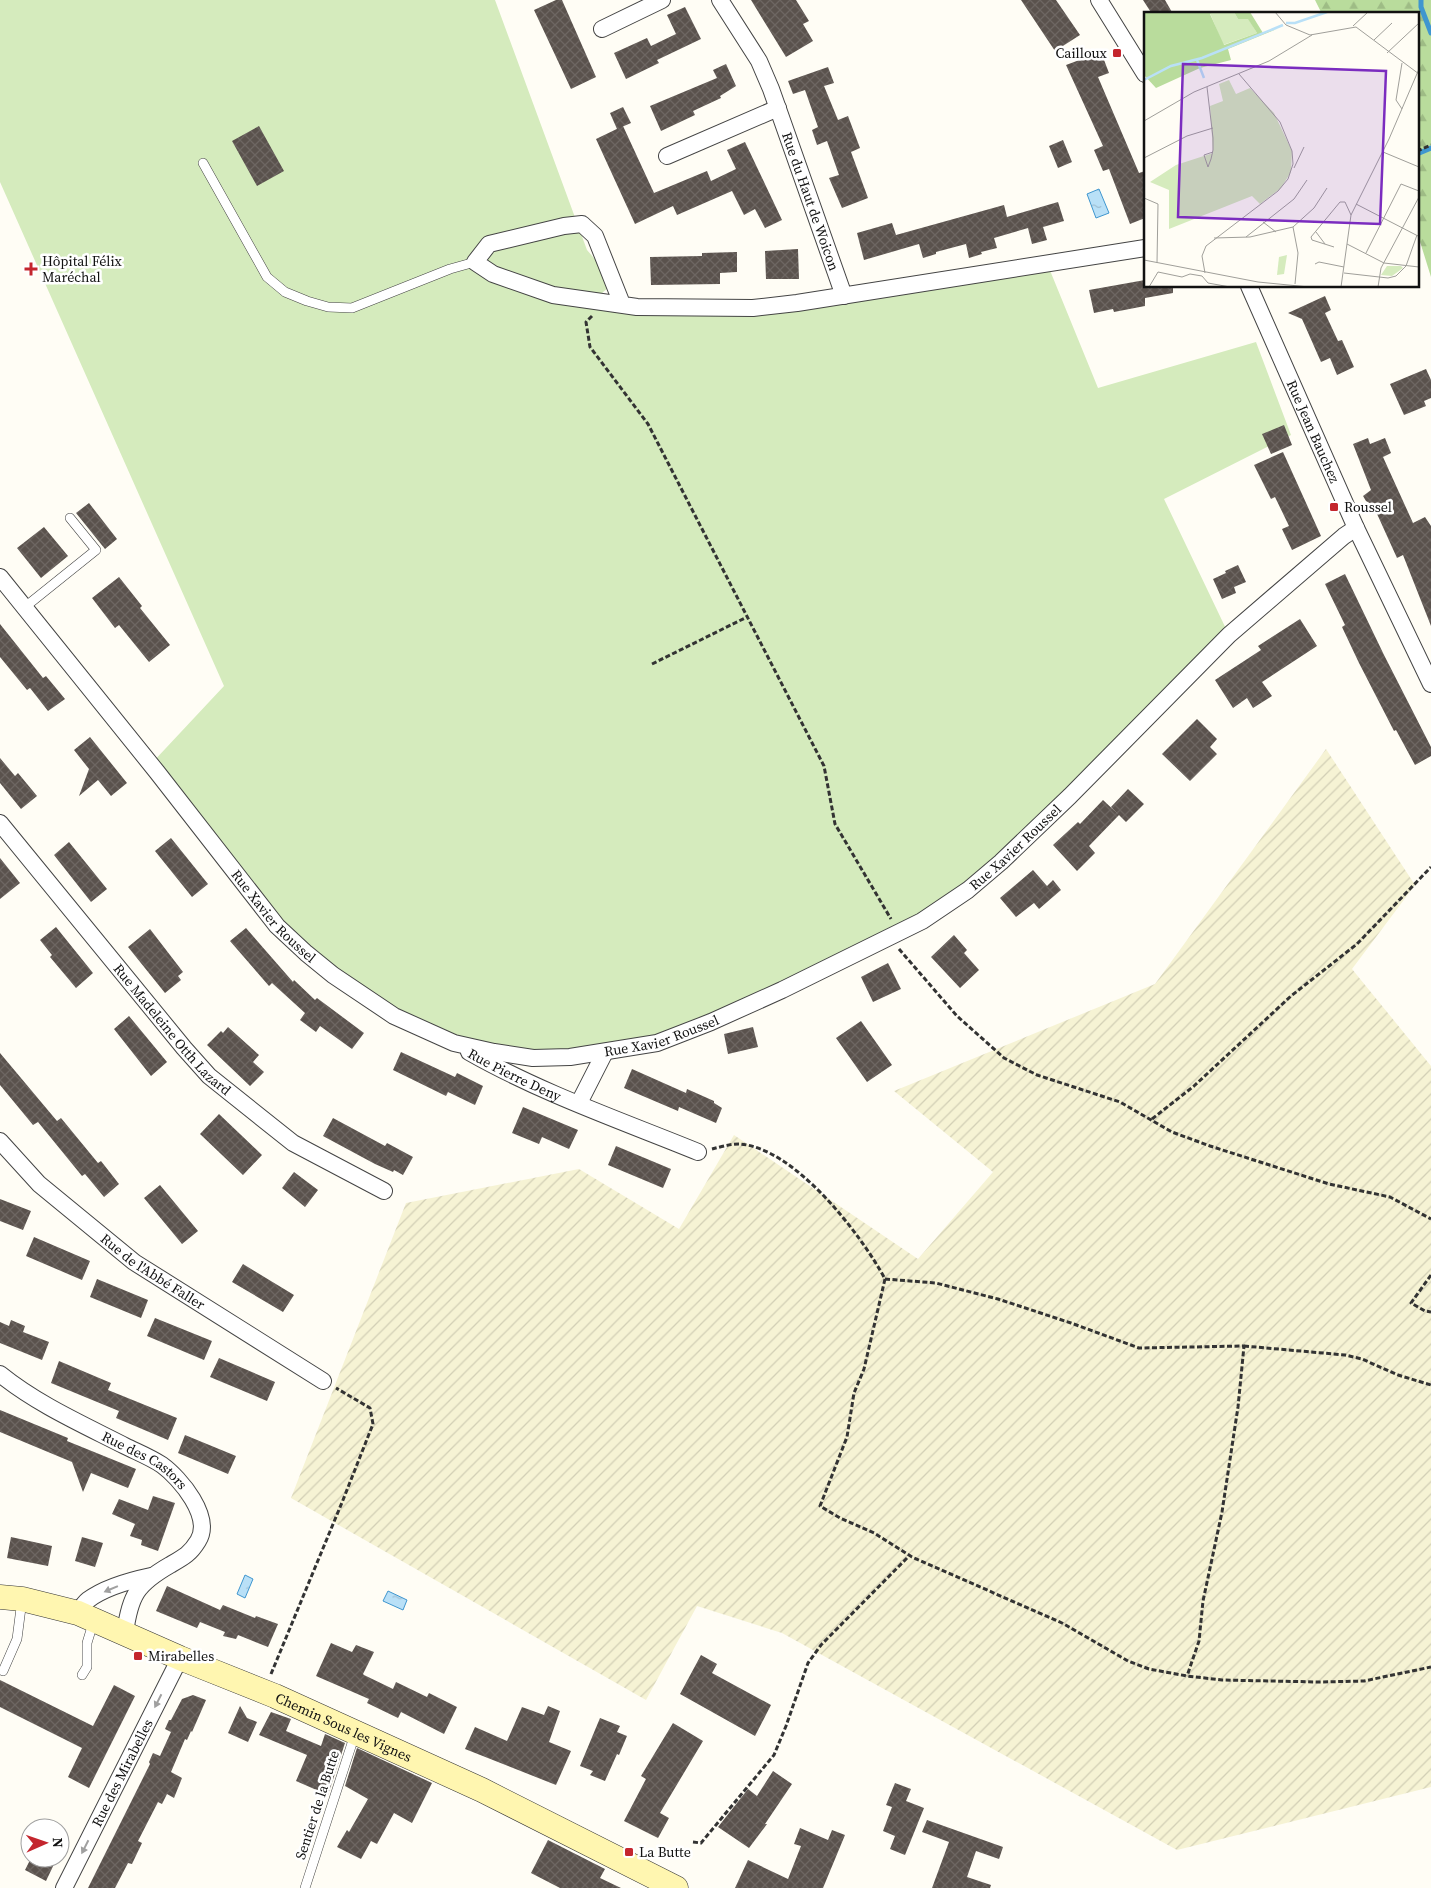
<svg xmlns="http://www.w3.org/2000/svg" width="1431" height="1888" viewBox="0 0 1431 1888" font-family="'Source Serif 4',serif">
  <defs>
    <pattern id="farmland-furrows" width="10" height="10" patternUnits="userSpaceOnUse" patternTransform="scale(1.25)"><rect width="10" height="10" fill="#f6f3d4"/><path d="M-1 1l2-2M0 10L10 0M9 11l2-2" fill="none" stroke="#d2cfb5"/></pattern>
    <pattern id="forest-firs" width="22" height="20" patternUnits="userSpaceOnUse" patternTransform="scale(1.25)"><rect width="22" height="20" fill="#b9dc9c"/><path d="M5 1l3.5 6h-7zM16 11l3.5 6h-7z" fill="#9ebc85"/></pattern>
    <pattern id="water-ripples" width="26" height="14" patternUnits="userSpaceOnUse" patternTransform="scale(1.25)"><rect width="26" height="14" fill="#b9e0f7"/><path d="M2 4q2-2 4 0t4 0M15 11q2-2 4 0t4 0" fill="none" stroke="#9ebfd3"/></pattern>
    <pattern id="building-cross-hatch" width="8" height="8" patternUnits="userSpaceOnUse" patternTransform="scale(1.25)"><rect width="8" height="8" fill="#5a524d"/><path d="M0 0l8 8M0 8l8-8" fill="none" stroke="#6d6662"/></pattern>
  </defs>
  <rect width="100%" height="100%" fill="#fffdf5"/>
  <path fill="url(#farmland-furrows)" d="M1326 749 1415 885 1352 969 1431 1066V1787L1177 1850 782 1633 697 1606 646 1700 291 1498 406 1203 579 1169 679 1229 734 1135 918 1259 993 1172 894 1091 1155 984Z"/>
  <path fill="#d5ebbd" d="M0 0H495L587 250 599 264 608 288 602 293 607 306 817 305 1049 268 1098 388 1256 342 1291 435 1164 499 1229 635 968 890 711 1022 570 1057 454 1043 306 953 151 764 224 686 0 182Z"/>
  <path fill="url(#forest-firs)" d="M1315 0H1431V277L1417 232V14H1322Z"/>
  <path fill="url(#water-ripples)" stroke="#3f96cf" d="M1099 189 1109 213 1096 218 1087 194Z
    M245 1575 253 1579 245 1598 237 1594Z
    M388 1591 407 1600 403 1610 383 1601Z"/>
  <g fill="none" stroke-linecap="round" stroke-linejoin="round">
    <path stroke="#3f96cf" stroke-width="5" d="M1421 0V7L1431 33
      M1417 154 1431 148"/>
  </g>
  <path fill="url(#building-cross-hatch)" d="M556 0H562L596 77 571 89 534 10Z
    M751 0H796L809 21 803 24 813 41 786 57Z
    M1021 0H1056L1080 35 1055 51Z
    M1143 0H1165L1173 14H1152Z
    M685 7 701 39 657 60 659 63 626 79 614 53 647 38 651 46 676 34 667 15Z
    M1101 52 1109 73 1098 77 1139 173 1145 171V218L1130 224 1109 169 1103 171 1094 150 1103 146 1066 65Z
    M726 64 736 86 720 96 721 98 693 111 695 115 661 131 650 106 717 78 713 70Z
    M828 67 834 83 824 86 838 120 848 116 860 148 851 152 868 198 842 208 829 178 839 175 827 141 817 145 812 130 818 127 805 90 793 94 788 81Z
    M623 107 631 123 617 129 610 113Z
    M259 126 284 171 257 186 232 141Z
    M623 126 654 193 707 171 711 181 736 169 727 150 745 142 782 220 765 228 755 209 744 215 732 191 677 215 673 206 635 224 596 139Z
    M1063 140 1072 162 1058 168 1049 146Z
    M1058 202 1064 221 1043 227 1047 240 1032 244 1028 228 994 238 997 248 981 252 982 254 969 258 966 244 936 252V254L923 258 919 244 864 260 857 233 892 223 896 235 1004 205 1007 217Z
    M798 249 799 279H766L765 251Z
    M737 252V272L720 273V284L651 285 650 257 702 256V253Z
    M1145 280V286H1173V293L1145 298V306L1114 312 1113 309 1094 313 1089 290Z
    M1325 296 1331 310 1325 313 1338 341 1342 340 1354 367 1337 375 1330 358 1321 362 1302 319 1288 313Z
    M1426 369 1431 380V398L1424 401 1426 406 1404 415 1390 384Z
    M1284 425 1292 445 1271 454 1262 434Z
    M1368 438 1370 444 1385 438 1391 453 1383 457 1413 523 1425 517 1431 526V626L1403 555 1397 558 1373 505 1366 501 1363 496 1371 490 1353 444Z
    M1283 452 1321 536 1292 550 1282 529 1289 526 1275 497 1271 499 1254 465Z
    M89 503 117 539 105 549 76 513Z
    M44 527 68 556 41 578 17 548Z
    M1238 565 1246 582 1234 587 1236 593 1222 599 1213 579 1226 573 1225 571Z
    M1345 574 1384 655 1431 747V756L1415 765 1396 730 1394 731 1359 663 1342 627 1345 625 1325 584Z
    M119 577 142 606 140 608 170 645 149 662 119 625 115 628 92 598Z
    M1300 619 1317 646 1262 682 1272 696 1253 708 1247 698 1233 708 1215 680 1261 650 1258 646Z
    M0 624 43 678 46 676 65 699 48 711 30 688 27 690 0 657Z
    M1197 719 1217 739 1210 747 1217 754 1190 781 1162 754Z
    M90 737 127 783 111 796 98 780 79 796 89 769 74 750Z
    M0 758 15 776 18 773 37 796 21 809 0 783Z
    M1128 789 1144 804 1126 822 1111 807Z
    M1103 800 1119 815 1089 846 1095 853 1077 871 1053 845 1078 822 1080 824Z
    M171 838 208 884 192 897 155 851Z
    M69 842 107 889 91 902 54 855Z
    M0 858 20 883 0 899Z
    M1033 870 1047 886 1053 880 1061 890 1039 909 1034 903 1016 917 1000 898Z
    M56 927 93 973 76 988 50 957 52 955 40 940Z
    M246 928 293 982 294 980 315 1000 317 998 364 1033 352 1049 320 1026 316 1032 300 1020 305 1013 272 983 269 986 230 941Z
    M150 929 183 972 178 976 181 980 165 993 128 947Z
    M954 935 967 950 964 953 979 970 960 988 931 957Z
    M888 963 901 989 873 1002 861 977Z
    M129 1016 167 1062 151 1076 114 1029Z
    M861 1021 892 1065 867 1082 836 1038Z
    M228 1027 259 1055 253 1062 264 1072 250 1086 207 1045 221 1031 223 1033Z
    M753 1027 758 1047 728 1054 724 1034Z
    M401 1052 455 1077 457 1073 483 1086 475 1105 448 1092 446 1096 393 1070Z
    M0 1053 57 1121 61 1118 98 1163 101 1161 119 1184 104 1197 85 1174 82 1176 38 1122 33 1125 0 1085Z
    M632 1069 686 1093 687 1089 714 1101V1103L722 1108 716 1123 679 1107 678 1111 624 1088Z
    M523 1107 578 1130 569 1149 542 1137 539 1144 512 1133Z
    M219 1114 262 1155 243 1175 200 1134Z
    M333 1118 385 1146 387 1143 413 1157 403 1175 394 1170 393 1172 375 1164 323 1136Z
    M616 1146 671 1169 663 1188 608 1165Z
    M294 1172 318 1190 305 1207 282 1188Z
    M160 1185 198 1231 182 1244 144 1198Z
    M0 1199 31 1211 23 1230 0 1221Z
    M34 1237 90 1261 82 1280 26 1256Z
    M243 1264 294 1295 283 1312 232 1282Z
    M97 1279 148 1300 141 1318 90 1297Z
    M155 1318 212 1341 204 1360 147 1336Z
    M11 1320 25 1326 23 1332 49 1342 42 1360 0 1343V1322L9 1326Z
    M219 1358 275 1382 267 1401 210 1377Z
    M59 1361 111 1383 108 1390 177 1418 168 1440 116 1418 119 1411 51 1383Z
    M0 1410 68 1438 67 1441 136 1469 128 1488 91 1473 83 1492 72 1462 0 1432Z
    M185 1435 236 1456 228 1474 178 1453Z
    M153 1496 175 1503 158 1551 141 1545 142 1540 130 1536 135 1524 112 1514 119 1499 148 1510Z
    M11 1537 52 1546 48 1566 7 1558Z
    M82 1537 103 1543 95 1567 75 1561Z
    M167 1586 220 1610 223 1605 255 1618 256 1616 278 1624 268 1647 238 1635 236 1639 223 1636 225 1632 200 1622 197 1628 156 1611Z
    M331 1643 352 1652 356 1645 374 1652 363 1674 364 1675 393 1689 396 1682 427 1697 429 1693 457 1707 444 1734 401 1712 398 1718 367 1703 369 1699 316 1676Z
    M701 1655 717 1664 712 1673 771 1705 755 1736 680 1694Z
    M0 1680 93 1726 114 1685 135 1696 89 1788 68 1777 82 1748 0 1707Z
    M193 1695 206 1700 192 1732 191 1731 187 1740 185 1739 171 1772 182 1778 174 1798 167 1794 162 1804 158 1802 138 1841 142 1843 132 1864 128 1863 115 1888H88L150 1764 149 1762 153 1753 160 1756 171 1732 165 1729 169 1720H171L182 1699Z
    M240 1706 247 1718 257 1722 248 1742 228 1733Z
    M548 1706 560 1711 549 1742 571 1751 556 1785 465 1749 475 1727 507 1741 522 1707 544 1715Z
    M271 1712 291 1719 286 1731 321 1746 325 1734 345 1743 328 1795 296 1781 307 1755 259 1735Z
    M600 1718 620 1726 617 1732 627 1736 619 1755 617 1754 605 1781 590 1775 593 1771 580 1766Z
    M673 1723 703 1741 660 1813 669 1818 658 1838 624 1821 646 1779 641 1776Z
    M357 1748 432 1783 412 1823 394 1813 377 1844 371 1841 361 1859 337 1847 347 1830 349 1832 368 1799 345 1786Z
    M773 1771 792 1784 765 1824H767L749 1848 718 1827 748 1789 757 1796Z
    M895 1783 911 1789 906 1801 924 1808 905 1855 890 1849 895 1836 883 1831 892 1807 886 1805Z
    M927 1820 1003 1847 999 1859 976 1851 967 1877 991 1885 990 1888H932L949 1842 922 1832Z
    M800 1828 828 1840 832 1830 845 1835 823 1888H735L748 1860 788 1879 801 1846 794 1844Z
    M548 1840 605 1869 600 1878 621 1888H560L531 1873Z
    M31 1858H57L46 1881 25 1870Z"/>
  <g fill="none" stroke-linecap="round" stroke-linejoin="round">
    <defs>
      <path id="lane" d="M203 163 267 277 285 292 307 301 328 307 352 308 450 269 475 262
        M25 607 96 550 70 518
        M3 1671 17 1639 22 1600
        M82 1675 87 1667V1643L94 1620
        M305 1888 355 1734"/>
      <g id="street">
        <path id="s1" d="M720 0 759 61 771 89 844 296"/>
        <path d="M1099 0 1145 74"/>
        <path d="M602 29 662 0"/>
        <path d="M667 156 778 108"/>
        <path id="s2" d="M1249 286 1356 528 1431 684"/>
        <path d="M622 304 595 236 582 224 564 226 489 244 475 262 493 274 553 295 637 307 753 308 797 303 1145 248"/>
        <path id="s3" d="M0 577 157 772 277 926 306 953 333 975 394 1016 454 1043 494 1052 533 1058 570 1057 657 1043 711 1022 782 990 922 921 968 890 1001 862 1070 796 1229 635 1344 536 1356 528"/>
        <path id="s4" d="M0 823 184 1048 209 1076 293 1143 384 1191"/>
        <path id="s5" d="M469 1052C541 1093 622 1121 698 1152"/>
        <path d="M579 1103 605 1052"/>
        <path id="s6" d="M0 1141 39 1184 134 1262 323 1381"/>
        <path id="s7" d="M0 1374C37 1404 82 1424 125 1446 137 1452 150 1457 162 1465 180 1478 213 1517 198 1541 190 1554 184 1557 170 1565 137 1584 130 1595 125 1633"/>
        <path d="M78 1613C81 1608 84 1603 88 1600 104 1588 132 1580 151 1576"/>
        <path id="s8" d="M64 1888 180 1658"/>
      </g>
      <g id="secondary">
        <path id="s9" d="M0 1597 22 1599 78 1613 180 1658 275 1696 482 1790 676 1888"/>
      </g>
    </defs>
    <use href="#lane" stroke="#444" stroke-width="10"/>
    <use href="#street" stroke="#444" stroke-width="18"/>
    <use href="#secondary" stroke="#333" stroke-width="25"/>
    <path stroke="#333" stroke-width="3" stroke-dasharray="5 2.5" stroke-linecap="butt" d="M1417 151 1431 145
      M592 316 586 322 590 347 648 424 824 766 835 824 891 919
      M652 664 747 617
      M899 949 957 1016 1004 1058 1037 1075 1120 1102 1172 1132 1210 1146 1329 1184 1390 1197 1431 1219
      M1152 1119 1194 1086 1291 996 1357 944 1431 867
      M712 1149C720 1147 730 1144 739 1144 794 1147 861 1234 885 1279L864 1369 854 1393 847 1437 820 1506 840 1518 874 1533 912 1557 1062 1623 1128 1661 1149 1669 1187 1676 1222 1680 1319 1682 1364 1681 1431 1667
      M1431 1275 1411 1303 1425 1311 1431 1312
      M885 1279 936 1283 998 1299 1071 1323 1139 1348 1244 1346 1238 1407 1222 1512 1203 1601 1199 1641 1187 1676
      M1244 1346 1345 1355 1362 1359 1398 1375 1431 1385
      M271 1674 343 1500 373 1424 370 1408 336 1388
      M693 1842 701 1843 774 1755 786 1726 808 1663 821 1645 910 1555"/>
    <use href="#lane" stroke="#fff" stroke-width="9"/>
    <use href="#street" stroke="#fff" stroke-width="16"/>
    <use href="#secondary" stroke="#fff6b0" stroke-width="24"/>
  </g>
  <defs><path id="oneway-solid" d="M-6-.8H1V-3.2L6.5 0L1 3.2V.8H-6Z" transform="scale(1.25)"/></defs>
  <g fill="#a0a0a0">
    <use href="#oneway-solid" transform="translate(111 1589) rotate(157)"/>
    <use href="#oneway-solid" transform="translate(158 1701) rotate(117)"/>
    <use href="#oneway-solid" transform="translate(85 1847) rotate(117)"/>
  </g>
  <g fill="#c4262e" stroke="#fff" stroke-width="2">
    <rect x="1112" y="48" width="10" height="10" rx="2.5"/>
    <path d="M28.5 261.5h5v5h5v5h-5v5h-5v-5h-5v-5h5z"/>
    <rect x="1329" y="502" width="10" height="10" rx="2.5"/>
    <rect x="133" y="1651" width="10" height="10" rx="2.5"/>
    <rect x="624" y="1847" width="10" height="10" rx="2.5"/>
  </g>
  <g text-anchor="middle" stroke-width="5" stroke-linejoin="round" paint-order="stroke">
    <g font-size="14" fill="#111" stroke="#fff" text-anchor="start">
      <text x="1107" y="58" text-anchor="end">Cailloux</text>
      <text x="42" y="266">Hôpital Félix<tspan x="42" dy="16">Maréchal</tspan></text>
      <text x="1344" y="512">Roussel</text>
      <text x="148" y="1661">Mirabelles</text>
      <text x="639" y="1857">La Butte</text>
    </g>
    <g font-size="14" fill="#111" stroke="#fff">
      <text dy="5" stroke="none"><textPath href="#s1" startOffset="222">Rue du Haut de Woicon</textPath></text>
      <text dy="5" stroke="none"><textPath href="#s2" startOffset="159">Rue Jean Bauchez</textPath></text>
      <text dy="5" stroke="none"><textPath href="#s3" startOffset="1276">Rue Xavier Roussel</textPath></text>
      <text dy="5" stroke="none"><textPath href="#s3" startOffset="436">Rue Xavier Roussel</textPath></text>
      <text dy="5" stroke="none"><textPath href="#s4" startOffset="269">Rue Madeleine Otth Lazard</textPath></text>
      <text dy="5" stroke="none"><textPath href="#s3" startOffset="871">Rue Xavier Roussel</textPath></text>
      <text dy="5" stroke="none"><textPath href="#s5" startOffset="51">Rue Pierre Deny</textPath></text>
      <text dy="5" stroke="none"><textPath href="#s6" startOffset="202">Rue de l'Abbé Faller</textPath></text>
      <text dy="5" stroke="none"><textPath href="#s7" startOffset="169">Rue des Castors</textPath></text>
      <text dy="5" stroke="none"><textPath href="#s9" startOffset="369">Chemin Sous les Vignes</textPath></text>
      <text dy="5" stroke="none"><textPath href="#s8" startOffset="129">Rue des Mirabelles</textPath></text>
      <text transform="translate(317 1805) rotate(-72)" y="5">Sentier de la Butte</text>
    </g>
  </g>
  <g transform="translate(1144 12)">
    <rect width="275" height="275" fill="#fffdf5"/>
    <path d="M90 0 94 7 104 6 113 21 79 33 66 1ZM85 68 92 82 106 76 130 101 148 139 147 160 137 176 116 192 108 184 25 217V178L6 170 32 153 69 141 66 94 79 89 75 72ZM243 254H257L259 256 248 264 237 263Z" fill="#d5ebbd"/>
    <path d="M0 0H69L66 2 80 33 113 21 104 7H94L90 0H106L119 21 133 17 84 37 87 48 56 56 12 76 0 63Z" fill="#b9dc9c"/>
    <path d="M143 243 140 262 133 263 135 245Z" fill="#d5ebbd"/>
    <path fill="none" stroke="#b9e0f7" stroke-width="2.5" d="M142 11H151L183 0M53 48 60 66M0 68 27 54 58 46 139 13"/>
    <path fill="none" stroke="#a09f9a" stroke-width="1" d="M131 0 142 13 166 23 212 15 275 62M209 14 224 0M230 28 248 11M243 41 275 11M63 75 69 126V138L67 147 64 155 60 143 69 140M258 97 252 88 258 51M0 109 50 80 125 49 168 23M239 140 275 155M0 146 43 124 69 116M150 156 160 135M0 186 14 192 13 251M212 192 274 224M119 210 132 220M149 215 170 196 183 176M172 220 181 232M102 225 150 187 163 168M70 226 106 225 149 215 154 241 151 272M203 232 240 251 275 255M190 235 168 228 167 225 196 190H201L207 203M222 241 257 172 275 179M0 248 114 270 165 275M171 252 175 250 200 255M61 261 58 244 62 234 134 179 144 167 149 152 148 139 136 110 95 62M200 261 244 266 252 264 262 254 273 223M5 275 14 260 38 265 46 262 58 264 64 271 86 275M197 275 207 203 245 127 275 57M234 275 237 256 275 185"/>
    <path fill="#7b2cbf" fill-opacity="0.15" stroke="#7b2cbf" stroke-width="2.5" d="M39 52 242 59 236 212 34 205Z"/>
    <rect width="275" height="275" fill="none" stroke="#111" stroke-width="2.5"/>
  </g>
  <g transform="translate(45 1843) rotate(88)"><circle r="24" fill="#ffffff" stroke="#a0a0a0"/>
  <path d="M0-4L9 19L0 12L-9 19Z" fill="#c4262e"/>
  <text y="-8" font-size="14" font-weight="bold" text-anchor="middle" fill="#111111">N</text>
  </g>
</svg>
